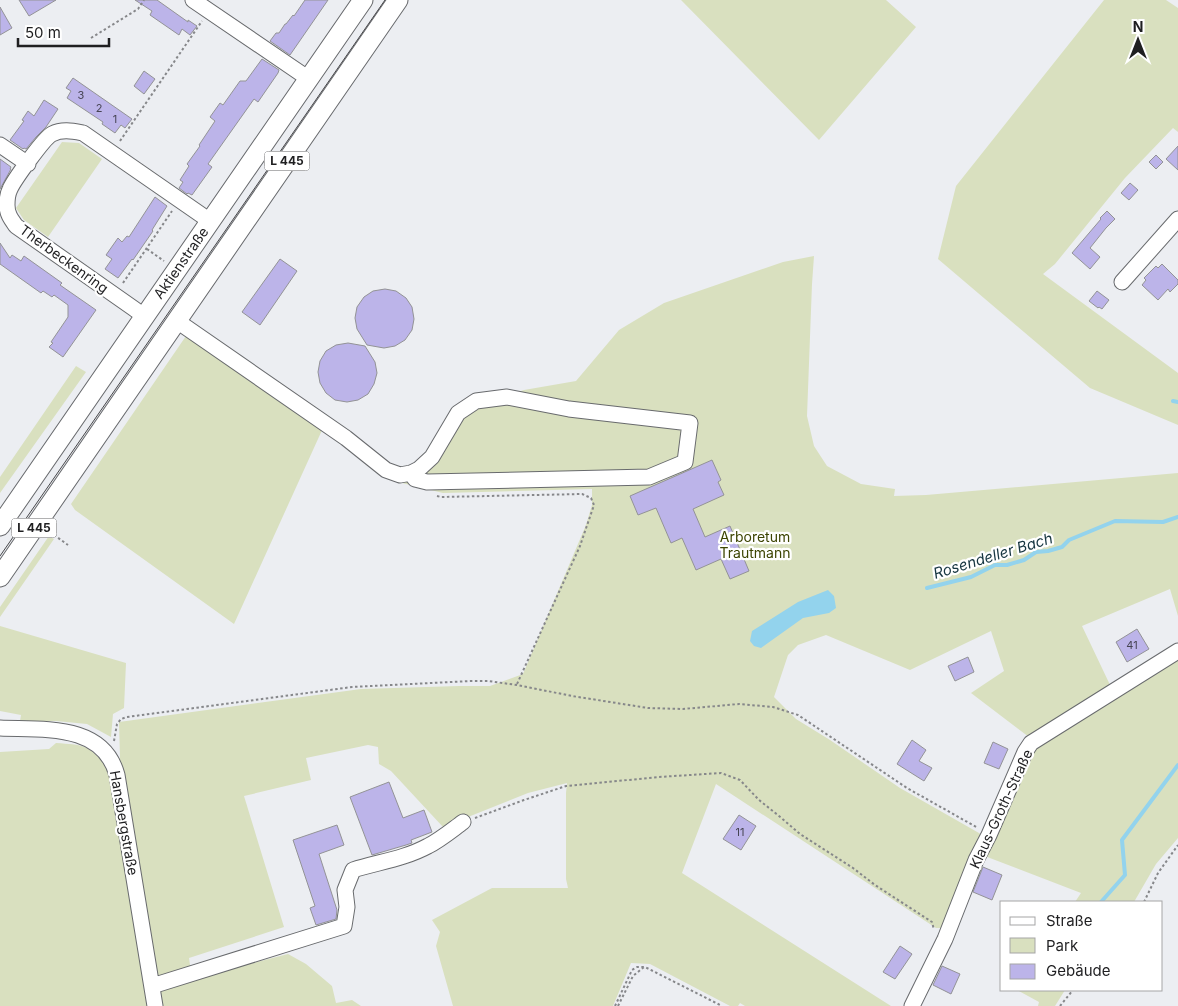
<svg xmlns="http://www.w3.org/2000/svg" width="1178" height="1006" viewBox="0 0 1178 1006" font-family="Inter,sans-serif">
  <rect width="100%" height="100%" fill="#eceef2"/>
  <path fill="#d9e0bf" d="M681 0H886L916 27 819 140Z
    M1104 0H1166L1178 8V132L1173 128 1125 178 1055 264 1043 274 1178 373V425L1090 388 938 259 956 186Z
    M62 142 79 143 102 159 48 237 24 220 16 208Z
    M814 256 812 284 807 416 814 446 827 466 861 484 895 489 894 496 926 495 1178 473V616L1170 589 1082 626 1111 687 1029 737 971 693 1004 671 991 631 910 670 826 635 798 645 788 655 774 697 796 719 830 740 900 788 986 837 945 928H936L716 784 682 873 891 1006H745L740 1003 738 1006H730L650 964 631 963 613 1006H453L436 946 440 932 432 920 492 888H568L566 879V793L567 783 528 793 443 827 391 771 379 764 378 747 368 745 306 758 311 780 244 796 284 927 189 958 192 979 288 954 306 964 332 986 336 1003 352 1000 361 1006H0V752L49 749 56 743C83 745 87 744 105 764L120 758 119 722 361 689 459 686H490L523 674 586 525 592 505V489L443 493 398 482 423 473 459 421 477 405 524 390 576 381 619 330 664 303 783 262Z
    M186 336 316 420 323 428 234 624 75 510 71 504Z
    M76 366 86 372 0 493V477Z
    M49 536 54 539 0 617V607Z
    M0 626 126 663 124 708 113 714 111 737 87 724 56 721H20L21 715 0 711Z
    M1178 654V838L1156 864 1134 902H1075L1081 893 982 855 1037 743Z
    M1017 990H1065L1055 1006H1038L1039 1002Z"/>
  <path fill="#93d3ed" d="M828 590 834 596 836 608 829 613 803 618 761 648 754 646 750 641 752 631 798 602Z"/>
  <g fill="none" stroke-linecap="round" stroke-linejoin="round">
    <path stroke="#93d3ed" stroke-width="4" d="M1173 401 1178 402
      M927 588 971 577 995 565H1007L1024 560 1036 552 1048 551 1062 547 1069 540 1115 521 1163 522 1178 517
      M1101 902 1125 875 1122 840 1178 765"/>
  </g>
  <path fill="#bcb4e9" stroke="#939396" d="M19 0H56L29 16Z
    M135 0H157L188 22V20L197 26 190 35 182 29 179 35 150 15 152 11Z
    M305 0H328L290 55 270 41 276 33H279L285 24H286L293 15 294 16Z
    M0 7 12 28 0 35Z
    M262 59 279 70 278 73 258 102 254 99 208 164 212 167 192 195 188 193 187 194 179 188 183 182 180 180 189 166 187 164 200 146 199 145 215 121 210 117 220 103 223 105 240 81H246Z
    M144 71 155 79 144 94 134 86Z
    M73 78 132 119 125 128 121 125 115 133 102 124 103 122 67 98 71 91 66 88Z
    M44 100 58 109 46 127 36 137 26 149 24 148 23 149 10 140 24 121 22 120 28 111 34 116Z
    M1178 146V170L1166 159Z
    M1156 155 1163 162 1156 169 1149 162Z
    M0 159 11 167 10 169H11L0 189Z
    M1130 183 1138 190 1129 200 1121 193Z
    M155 197 167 206 152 230 153 231 133 260 132 259 118 278 105 269 112 259 106 255 118 238 122 242 127 236 129 237Z
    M1107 211 1115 219 1106 228 1090 248 1100 257 1090 269 1072 253 1101 219 1100 218Z
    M0 243 10 258 12 255 21 261 24 256 62 283 60 285 96 310 63 357 49 347 53 343 51 342 68 317V305L54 295 52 297 43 291 41 293 0 264Z
    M280 259 297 271 260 325 242 312Z
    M1162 264 1178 280V284L1170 292 1168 289 1158 300 1142 285 1146 280 1144 278 1156 266 1158 268Z
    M385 289 396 291 406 298 412 307 414 319 412 330 405 340 395 346 384 348 367 345 357 329 355 318 357 307 364 297 373 291Z
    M1097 291 1109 300 1102 309 1099 307 1098 308 1089 301Z
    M348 343 365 346 375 362 377 373 374 384 368 394 358 400 347 402 335 400 326 393 320 383 318 372 320 361 326 351 336 345Z
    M712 460 721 480 718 482 724 495 693 509 705 537 730 526 749 571 730 579 721 559 696 570 682 538 671 543 656 508 638 515 630 496Z
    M1137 629 1149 649 1127 662 1116 642Z
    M968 657 974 672 955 681 948 666Z
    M912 740 926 750 919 761 932 768 924 781 897 764Z
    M993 742 1008 749 999 769 984 763Z
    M389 782 403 818 424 810 432 832 411 840 412 843 406 845 372 855 350 797Z
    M739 815 756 826 741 850 723 839Z
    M337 825 344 845 319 854 337 910 336 919 316 925 310 908 315 906 293 840Z
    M983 867 1002 875 992 900 973 892Z
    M900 946 912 954 895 979 883 972Z
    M942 966 960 974 951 994 933 985Z"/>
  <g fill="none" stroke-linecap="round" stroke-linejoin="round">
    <defs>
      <path id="minor" d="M193 0 309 79
        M0 145 28 164
        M1122 282 1178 219
        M144 316 133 308 16 226C11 219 7 214 7 205 7 200 8 193 10 189 14 180 44 138 52 134 62 129 72 131 83 133L210 221
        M177 321 346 438 386 470 400 475 411 473 419 469 432 457 458 413 476 401 507 397 569 409 690 423 685 462 649 477 427 482 415 479 411 473
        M0 728C43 730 103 723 117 775L155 1006
        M152 986 344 926 347 907 345 890 353 870C378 862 404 859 428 846 440 840 452 830 463 822
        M912 1006 945 939 976 860 989 835 1025 752 1031 743 1178 651"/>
      <path id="major" d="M0 526 363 0
        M0 577 398 0"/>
    </defs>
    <use href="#minor" stroke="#686a6d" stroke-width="17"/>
    <use href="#major" stroke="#686a6d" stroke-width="21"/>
    <path stroke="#86878a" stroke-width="2" stroke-dasharray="2.5 2.5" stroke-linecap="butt" d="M91 38 138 9 144 0
      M120 141 202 21
      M147 249 164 261
      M123 283 172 211
      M437 496 441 497 582 494 591 498 594 505 580 546 517 684
      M50 532 68 545
      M114 741 117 724 121 719 127 717 352 687 470 681H488L517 685 572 696 648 708 683 709 739 704 773 707 798 715 907 788 978 828
      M475 818 524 800 566 786 659 777 721 773 740 780 759 800 779 816 800 834 853 868 875 885 932 922 934 930
      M1144 902 1158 873 1178 845
      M615 1006 632 970 637 967H645L722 1006
      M618 1006 633 976 644 967
      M1060 1006 1073 990"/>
    <use href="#minor" stroke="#fff" stroke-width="15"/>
    <use href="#major" stroke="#fff" stroke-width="19"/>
    <path stroke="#48484b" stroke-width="1" d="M0 556 385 0"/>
  </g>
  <g text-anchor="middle" stroke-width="4.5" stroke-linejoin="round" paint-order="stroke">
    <g font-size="11" fill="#464453">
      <text x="81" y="99">3</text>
      <text x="99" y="112">2</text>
      <text x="115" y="123">1</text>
      <text x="1132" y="649">41</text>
      <text x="740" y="836">11</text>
    </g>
    <g fill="#fff" stroke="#626264" stroke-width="1">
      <rect x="264.5" y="151.5" width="45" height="19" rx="4"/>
      <rect x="11.5" y="518.5" width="45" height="19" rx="4"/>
    </g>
    <g font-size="12" font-weight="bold" fill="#1f1f21">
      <text x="287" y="165">L 445</text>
      <text x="34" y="532">L 445</text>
    </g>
    <g font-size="14" fill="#1f1f21" stroke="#fff">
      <text transform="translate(64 259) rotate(36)" y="5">Therbeckenring</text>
      <text transform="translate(181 263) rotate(-55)" y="5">Aktienstraße</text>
      <text transform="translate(1001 809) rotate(-65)" y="5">Klaus-Groth-Straße</text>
      <text transform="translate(124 823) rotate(80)" y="5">Hansbergstraße</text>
    </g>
    <g font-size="14" fill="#3c4402" stroke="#fff">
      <text x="755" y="542">Arboretum<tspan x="755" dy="16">Trautmann</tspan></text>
    </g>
    <g font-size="15" font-style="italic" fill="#173641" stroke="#fff">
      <text transform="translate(993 556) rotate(-17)" y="5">Rosendeller Bach</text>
    </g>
  </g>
  <rect x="1000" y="901" width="162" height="90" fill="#ffffff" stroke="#a5a5a6"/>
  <rect x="1010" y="917" width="25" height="8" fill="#ffffff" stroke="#a5a5a6"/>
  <text x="1046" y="926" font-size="15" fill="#1f1f21">Straße</text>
  <rect x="1010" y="938" width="25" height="15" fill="#d9e0bf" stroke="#a5a5a6"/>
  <text x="1046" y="951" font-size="15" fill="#1f1f21">Park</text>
  <rect x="1010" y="964" width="25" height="15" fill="#bcb4e9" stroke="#a5a5a6"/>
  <text x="1046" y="976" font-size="15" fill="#1f1f21">Gebäude</text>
  <g transform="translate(1138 40)" stroke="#ffffff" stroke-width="4" paint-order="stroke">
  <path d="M0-4L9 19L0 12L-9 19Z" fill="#1f1f21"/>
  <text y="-8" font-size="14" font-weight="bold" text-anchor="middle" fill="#1f1f21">N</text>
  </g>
  <path d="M18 38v8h91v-8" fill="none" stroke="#1f1f21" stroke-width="2.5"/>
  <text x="25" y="38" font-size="15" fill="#1f1f21" stroke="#ffffff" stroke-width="4" paint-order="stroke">50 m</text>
</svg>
